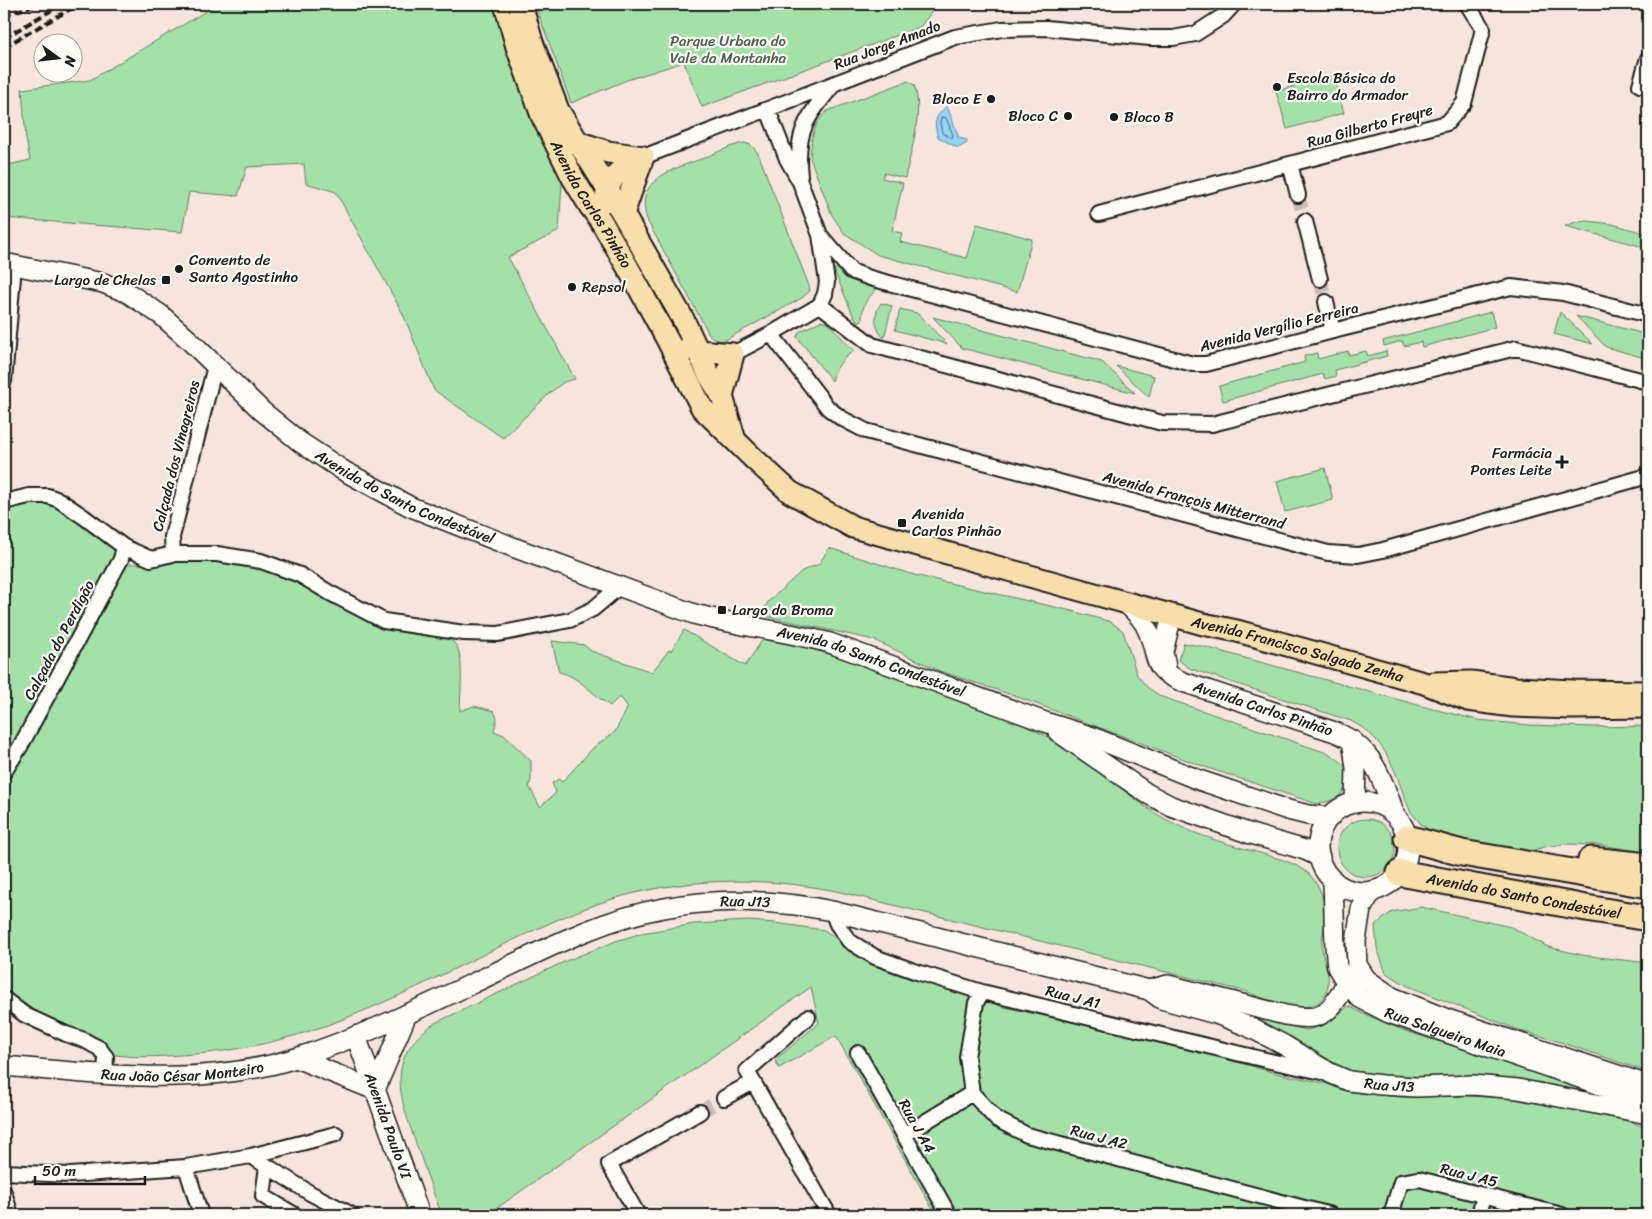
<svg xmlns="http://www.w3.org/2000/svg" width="1652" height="1219" viewBox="0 0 1652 1219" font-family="Sriracha,sans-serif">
  <rect width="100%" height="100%" fill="#f6e4dd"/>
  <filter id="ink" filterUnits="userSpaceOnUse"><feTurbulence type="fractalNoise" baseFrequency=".02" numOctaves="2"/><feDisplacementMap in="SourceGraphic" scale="10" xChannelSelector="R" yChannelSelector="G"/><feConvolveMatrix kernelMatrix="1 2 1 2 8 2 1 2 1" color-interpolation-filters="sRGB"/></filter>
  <g filter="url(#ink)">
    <path fill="#a4e1a8" stroke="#607e62" d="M218 4H530L533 118 562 182 559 231 508 257 575 379 564 382 551 392 503 438 434 390 403 314 336 192 306 183 304 164 247 167 238 196 189 192 182 232 4 218V166L30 160 26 139 22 89 90 80Z
      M535 4H938L920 27 702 107 684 62 627 80 571 103Z
      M1334 75 1344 113 1287 129 1276 91Z
      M908 81 914 85C924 111 911 151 905 178L884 173 882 178 903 183 892 231 902 233 900 242 967 258 977 224 1032 239 1017 292 878 255 844 233 832 215 810 158 812 138 817 123 827 111Z
      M745 143 751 145 758 153 809 286 810 291 802 298 727 339C720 342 714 340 709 334L648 222C632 180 671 170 701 159 715 154 730 145 745 143Z
      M1587 221 1612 224 1648 234V248L1565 226 1576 222Z
      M838 268C850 280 859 284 875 287L876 290C866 299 862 306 862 320L858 322 853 315 834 270Z
      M881 303 892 306 884 338C874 327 873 315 881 303Z
      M900 309 917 313 947 344 895 330Z
      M1491 312 1495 327 1422 347 1421 342 1404 346 1402 341 1384 346 1383 341Z
      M1560 312 1593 344 1554 334Z
      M1576 316 1648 335V359L1606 347Z
      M933 317 1102 362 1135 393 962 348Z
      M820 321 828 323 854 351C842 359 836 366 832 381L797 337 799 332Z
      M1348 351 1349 355 1366 351 1368 356 1386 351 1387 356 1335 370 1336 376 1325 379 1323 374 1223 401 1219 386 1305 362 1304 356 1317 353 1318 359Z
      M1116 366 1154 376 1149 397Z
      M1325 468 1333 500 1285 512 1277 481Z
      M39 495 124 547 20 747 4 740V502Z
      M829 548 914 575 1072 611 1111 622 1123 631 1137 675 1148 688 1162 697 1330 754 1345 765 1347 770V784L1343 792 1338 797 1330 801 1317 804 1208 768 1015 696 940 671 874 640 761 615 768 602 802 571 819 564Z
      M214 560 266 571 267 569 434 635C442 637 450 638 455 644 465 655 460 696 460 711L474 706 494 711 497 718 494 731 504 735 531 761V780L529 786 540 807 556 793 552 783 559 779 562 782 594 747 615 732 628 707 621 698H618L610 706C593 695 579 676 559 672L552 641 584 645 591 651 652 672 669 650 671 651 684 630 745 666 763 639C810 646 853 661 896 677 933 691 969 704 1005 717 1034 729 1060 742 1085 760 1116 782 1142 809 1177 825 1204 838 1232 845 1260 853 1276 858 1295 862 1308 873 1320 885 1326 901 1325 918 1325 926 1322 935 1322 944 1321 957 1330 971 1328 985 1323 1023 1269 1002 1248 992L836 891C758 876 680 877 603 902 567 914 532 931 497 948 392 999 300 1050 180 1055 157 1057 132 1058 109 1054 98 1052 89 1040 80 1035 54 1019 26 1009 4 989V777L125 564H165L185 561Z
      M1184 643 1201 646 1429 708 1478 720 1528 725 1594 727 1648 726V853L1601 845 1566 844 1545 847 1523 853 1435 834 1421 824 1410 811C1395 774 1390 741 1351 721L1191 669 1178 660Z
      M1337 848a29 29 0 1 1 58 0a29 29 0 1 1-58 0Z
      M1421 907 1511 927 1548 947 1582 955 1648 963V1072L1551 1039 1521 1031 1408 986 1386 973 1377 948 1375 925 1392 912Z
      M748 921 775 923 824 930 875 965 1004 1007 1176 1045 1276 1073 1324 1083 1340 1089 1398 1097 1467 1096 1525 1099 1615 1117 1648 1128V1215H936L836 1036 779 1068 775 1060 819 1023 811 987 487 1215H442C433 1193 425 1169 417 1146 400 1098 383 1058 435 1023L566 961 616 941 642 933 694 924Z
      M1349 1006 1362 1013 1408 1032 1607 1093 1472 1079 1359 1077 1254 1018 1307 1030 1324 1025Z"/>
    <path fill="#93d3f4" stroke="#638a9e" d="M947 106 959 138 967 140V143L958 148 938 137C933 121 935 117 947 106Z"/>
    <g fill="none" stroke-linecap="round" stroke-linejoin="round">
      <path stroke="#4c6572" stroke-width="1" d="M942 117 946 118 953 135 952 138 942 133 940 123Z"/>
      <path stroke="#cabcb6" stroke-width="14" stroke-dasharray="14 7" stroke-linecap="butt" d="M1298 195 1305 221
        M1320 279 1326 302
        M700 1112 724 1098"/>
      <defs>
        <path id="street" d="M1640 85 1648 58
          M643 157 955 37 1002 29 1046 28 1150 38H1173L1195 34 1223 16 1234 4
          M1290 164 1298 195
          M800 176C795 131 807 117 834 84
          M1099 214 1447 123 1464 103 1483 29 1467 4
          M1305 221 1320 279
          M820 235 851 271 870 278 1193 364H1206L1333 331 1511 287 1563 293 1648 315
          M1326 302 1333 331
          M820 305 872 345 1162 423 1212 424 1516 348 1648 382
          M771 334 828 408 841 418 866 431 1328 553 1358 555 1383 550 1648 476
          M733 354 771 334 820 305 825 294 827 282 820 235 800 182 787 159 768 110
          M4 381 14 265
          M4 502 29 496H48L59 500 84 517 124 547 151 559 173 554H217L261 561 300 575 330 593 384 621 464 633 498 634 570 620 593 609 619 587
          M173 554 172 537 215 366
          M4 772 20 747 121 559 124 547
          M832 911 837 924 849 941 875 957 917 972 982 992 1270 1061 1322 1072
          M982 992 976 1003 967 1057 972 1093 996 1119 1027 1135 1331 1215
          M4 999 25 1015 66 1034 84 1040 93 1045 99 1048 106 1057 105 1075
          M808 1017 747 1071 829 1215
          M858 1053 949 1215
          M724 1098 753 1082
          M904 1135 972 1093
          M251 1156 310 1193 352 1215
          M267 1166 263 1196 295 1215
          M186 1167 201 1215
          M4 1172 70 1175 186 1167 251 1156 336 1134
          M4 1192 11 1215
          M638 1215 609 1164 700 1112
          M1391 1215 1401 1182 1419 1179 1562 1215
          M1479 1215 1484 1195"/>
        <g id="secondary">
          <path id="s1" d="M4 263 103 283 128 293 161 315 189 340 262 411 300 442 344 471 411 507 518 549 694 614C739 626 785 631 830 643L1045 722 1090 736 1199 780 1288 810 1308 815 1330 817"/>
          <path id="s2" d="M1126 603C1135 612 1143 619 1148 631 1160 659 1149 668 1183 682L1335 732C1372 746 1383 780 1395 815"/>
          <path d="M1166 667 1163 652 1172 615"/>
          <path d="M1058 732 1148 794 1171 806 1251 834 1305 850 1320 857"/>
          <path d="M1352 740 1356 768 1355 803"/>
          <circle cx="1363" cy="847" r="45"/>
          <path id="s3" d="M1333 880 1335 947 1337 967 1346 982 1360 998 1389 1013 1630 1095 1648 1105"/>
          <path d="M1372 891 1361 909 1356 941 1357 965 1366 979 1392 997 1447 1019 1648 1085"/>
          <path d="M1149 990 1168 985 1285 1015C1294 1016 1305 1019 1314 1017 1330 1014 1340 996 1346 982"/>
          <path id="s4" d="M356 1036 420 1215"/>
          <path d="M296 1058 375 1090 407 1014"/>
          <path id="s5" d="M4 1066C101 1074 201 1088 296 1058 368 1035 435 1001 503 969 555 944 607 918 664 908 720 897 776 900 832 911L1149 990 1161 999 1216 1014 1247 1026 1284 1045 1330 1073 1349 1081 1382 1085 1416 1087 1473 1085 1518 1089 1648 1114"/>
        </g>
        <g id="primary">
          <path id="s6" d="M505 4 517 47 542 116 573 178 590 206 601 221 627 266 668 341 702 408 753 458 790 492 853 527 1203 624 1237 631 1424 683 1468 700 1513 706 1572 708 1648 707"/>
          <path d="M521 4 532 42 558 110 623 214 683 319 709 375 722 396 734 437"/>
          <path d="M577 142 608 152 643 157"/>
          <path d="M605 201C610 174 620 169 643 157"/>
          <path d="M623 214 643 157"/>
          <path d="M687 348 698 351 733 354 722 396"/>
          <path d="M1434 683 1471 682 1516 688 1573 691 1648 692"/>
        </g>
        <g id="highway">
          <path d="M1407 838 1462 853 1648 885"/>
          <path d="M1591 860 1648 866"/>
          <path id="s7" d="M1400 873 1586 908 1648 918"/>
        </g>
      </defs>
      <use href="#street" stroke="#1c1c1c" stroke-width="18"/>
      <use href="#secondary" stroke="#1c1c1c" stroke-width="22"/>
      <use href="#primary" stroke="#1c1c1c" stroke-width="25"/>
      <use href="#highway" stroke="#1c1c1c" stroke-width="29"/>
      <use href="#street" stroke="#fdfcf7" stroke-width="14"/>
      <use href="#secondary" stroke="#fdfcf7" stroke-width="19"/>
      <use href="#primary" stroke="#f8deab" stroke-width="21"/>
      <use href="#highway" stroke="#f8deab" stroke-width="25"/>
      <path stroke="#1c1c1c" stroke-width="4" stroke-dasharray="8 4" stroke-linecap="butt" d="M4 15 38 4
        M4 38 62 4
        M4 47 79 4"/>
    </g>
  </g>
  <g fill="#1c1c1c" stroke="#fdfcf7" stroke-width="2">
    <circle cx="1277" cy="87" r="5"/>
    <circle cx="991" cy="99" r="5"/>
    <circle cx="1068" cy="116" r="5"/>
    <circle cx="1114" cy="117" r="5"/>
    <circle cx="179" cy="269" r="5"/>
    <rect x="161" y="275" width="10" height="10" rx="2.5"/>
    <circle cx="572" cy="287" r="5"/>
    <path d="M1559.5 454.5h5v5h5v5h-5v5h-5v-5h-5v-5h5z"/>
    <rect x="897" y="518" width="10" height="10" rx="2.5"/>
    <rect x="717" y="605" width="10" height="10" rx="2.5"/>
  </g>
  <g text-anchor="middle" stroke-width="4.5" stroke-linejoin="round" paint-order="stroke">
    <g font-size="15" fill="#4c614d" stroke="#fdfcf7">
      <text x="728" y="46">Parque Urbano do<tspan x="728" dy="17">Vale da Montanha</tspan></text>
    </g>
    <g font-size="15" fill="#1c1c1c" stroke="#fdfcf7">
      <text transform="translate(887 45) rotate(-21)" y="5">Rua Jorge Amado</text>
      <text transform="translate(1370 126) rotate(-15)" y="5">Rua Gilberto Freyre</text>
      <text dy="5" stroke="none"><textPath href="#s6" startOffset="219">Avenida Carlos Pinhão</textPath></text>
      <text transform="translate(1279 327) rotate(-14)" y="5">Avenida Vergílio Ferreira</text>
      <text transform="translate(176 456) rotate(-76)" y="5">Calçada dos Vinagreiros</text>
      <text dy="5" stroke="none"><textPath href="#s1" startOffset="475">Avenida do Santo Condestável</textPath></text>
      <text transform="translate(1194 500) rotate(15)" y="5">Avenida François Mitterrand</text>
      <text transform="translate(59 640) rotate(-62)" y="5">Calçada do Perdigão</text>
      <text dy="5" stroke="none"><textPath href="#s6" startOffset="1106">Avenida Francisco Salgado Zenha</textPath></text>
      <text dy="5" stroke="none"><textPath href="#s1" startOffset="971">Avenida do Santo Condestável</textPath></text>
      <text dy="5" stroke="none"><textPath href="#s2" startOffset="186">Avenida Carlos Pinhão</textPath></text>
      <text dy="5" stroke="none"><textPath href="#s7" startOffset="126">Avenida do Santo Condestável</textPath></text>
      <text dy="5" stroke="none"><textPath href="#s5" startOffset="774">Rua J13</textPath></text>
      <text transform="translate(1073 997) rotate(14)" y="5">Rua J A1</text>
      <text dy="5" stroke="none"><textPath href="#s3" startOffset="218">Rua Salgueiro Maia</textPath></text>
      <text dy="5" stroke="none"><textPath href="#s5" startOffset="179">Rua João César Monteiro</textPath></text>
      <text dy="5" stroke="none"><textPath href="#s5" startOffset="1450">Rua J13</textPath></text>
      <text dy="5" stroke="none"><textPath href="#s4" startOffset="95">Avenida Paulo VI</textPath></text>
      <text transform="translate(917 1126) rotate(61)" y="5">Rua J A4</text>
      <text transform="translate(1099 1137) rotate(15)" y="5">Rua J A2</text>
      <text transform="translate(1469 1175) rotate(14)" y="5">Rua J A5</text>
    </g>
    <g font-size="15" fill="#1c1c1c" stroke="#fdfcf7" text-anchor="start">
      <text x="1287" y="83">Escola Básica do<tspan x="1287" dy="17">Bairro do Armador</tspan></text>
      <text x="981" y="104" text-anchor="end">Bloco E</text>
      <text x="1058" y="121" text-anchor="end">Bloco C</text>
      <text x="1124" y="122">Bloco B</text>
      <text x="189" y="265">Convento de<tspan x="189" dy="17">Santo Agostinho</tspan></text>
      <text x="156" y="285" text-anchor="end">Largo de Chelas</text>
      <text x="582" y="292">Repsol</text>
      <text x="1552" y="458" text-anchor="end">Farmácia<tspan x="1552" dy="17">Pontes Leite</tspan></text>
      <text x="912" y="519">Avenida<tspan x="912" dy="17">Carlos Pinhão</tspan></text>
      <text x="732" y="615">Largo do Broma</text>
    </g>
  </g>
  <rect width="1652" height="1219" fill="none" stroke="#fdfcf7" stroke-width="20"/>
  <rect x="10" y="10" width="1632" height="1199" fill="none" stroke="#1c1c1c" stroke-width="2" filter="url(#ink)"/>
  <g transform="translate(58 58) rotate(105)"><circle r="24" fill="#fdfcf7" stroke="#a3a29f"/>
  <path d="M0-4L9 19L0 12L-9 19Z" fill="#1c1c1c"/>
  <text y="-8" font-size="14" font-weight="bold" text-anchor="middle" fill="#1c1c1c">N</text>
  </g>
  <path d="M35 1176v8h110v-8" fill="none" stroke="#1c1c1c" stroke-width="2.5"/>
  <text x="42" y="1176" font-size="15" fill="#1c1c1c" stroke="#fdfcf7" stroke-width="4" paint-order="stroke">50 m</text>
</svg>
